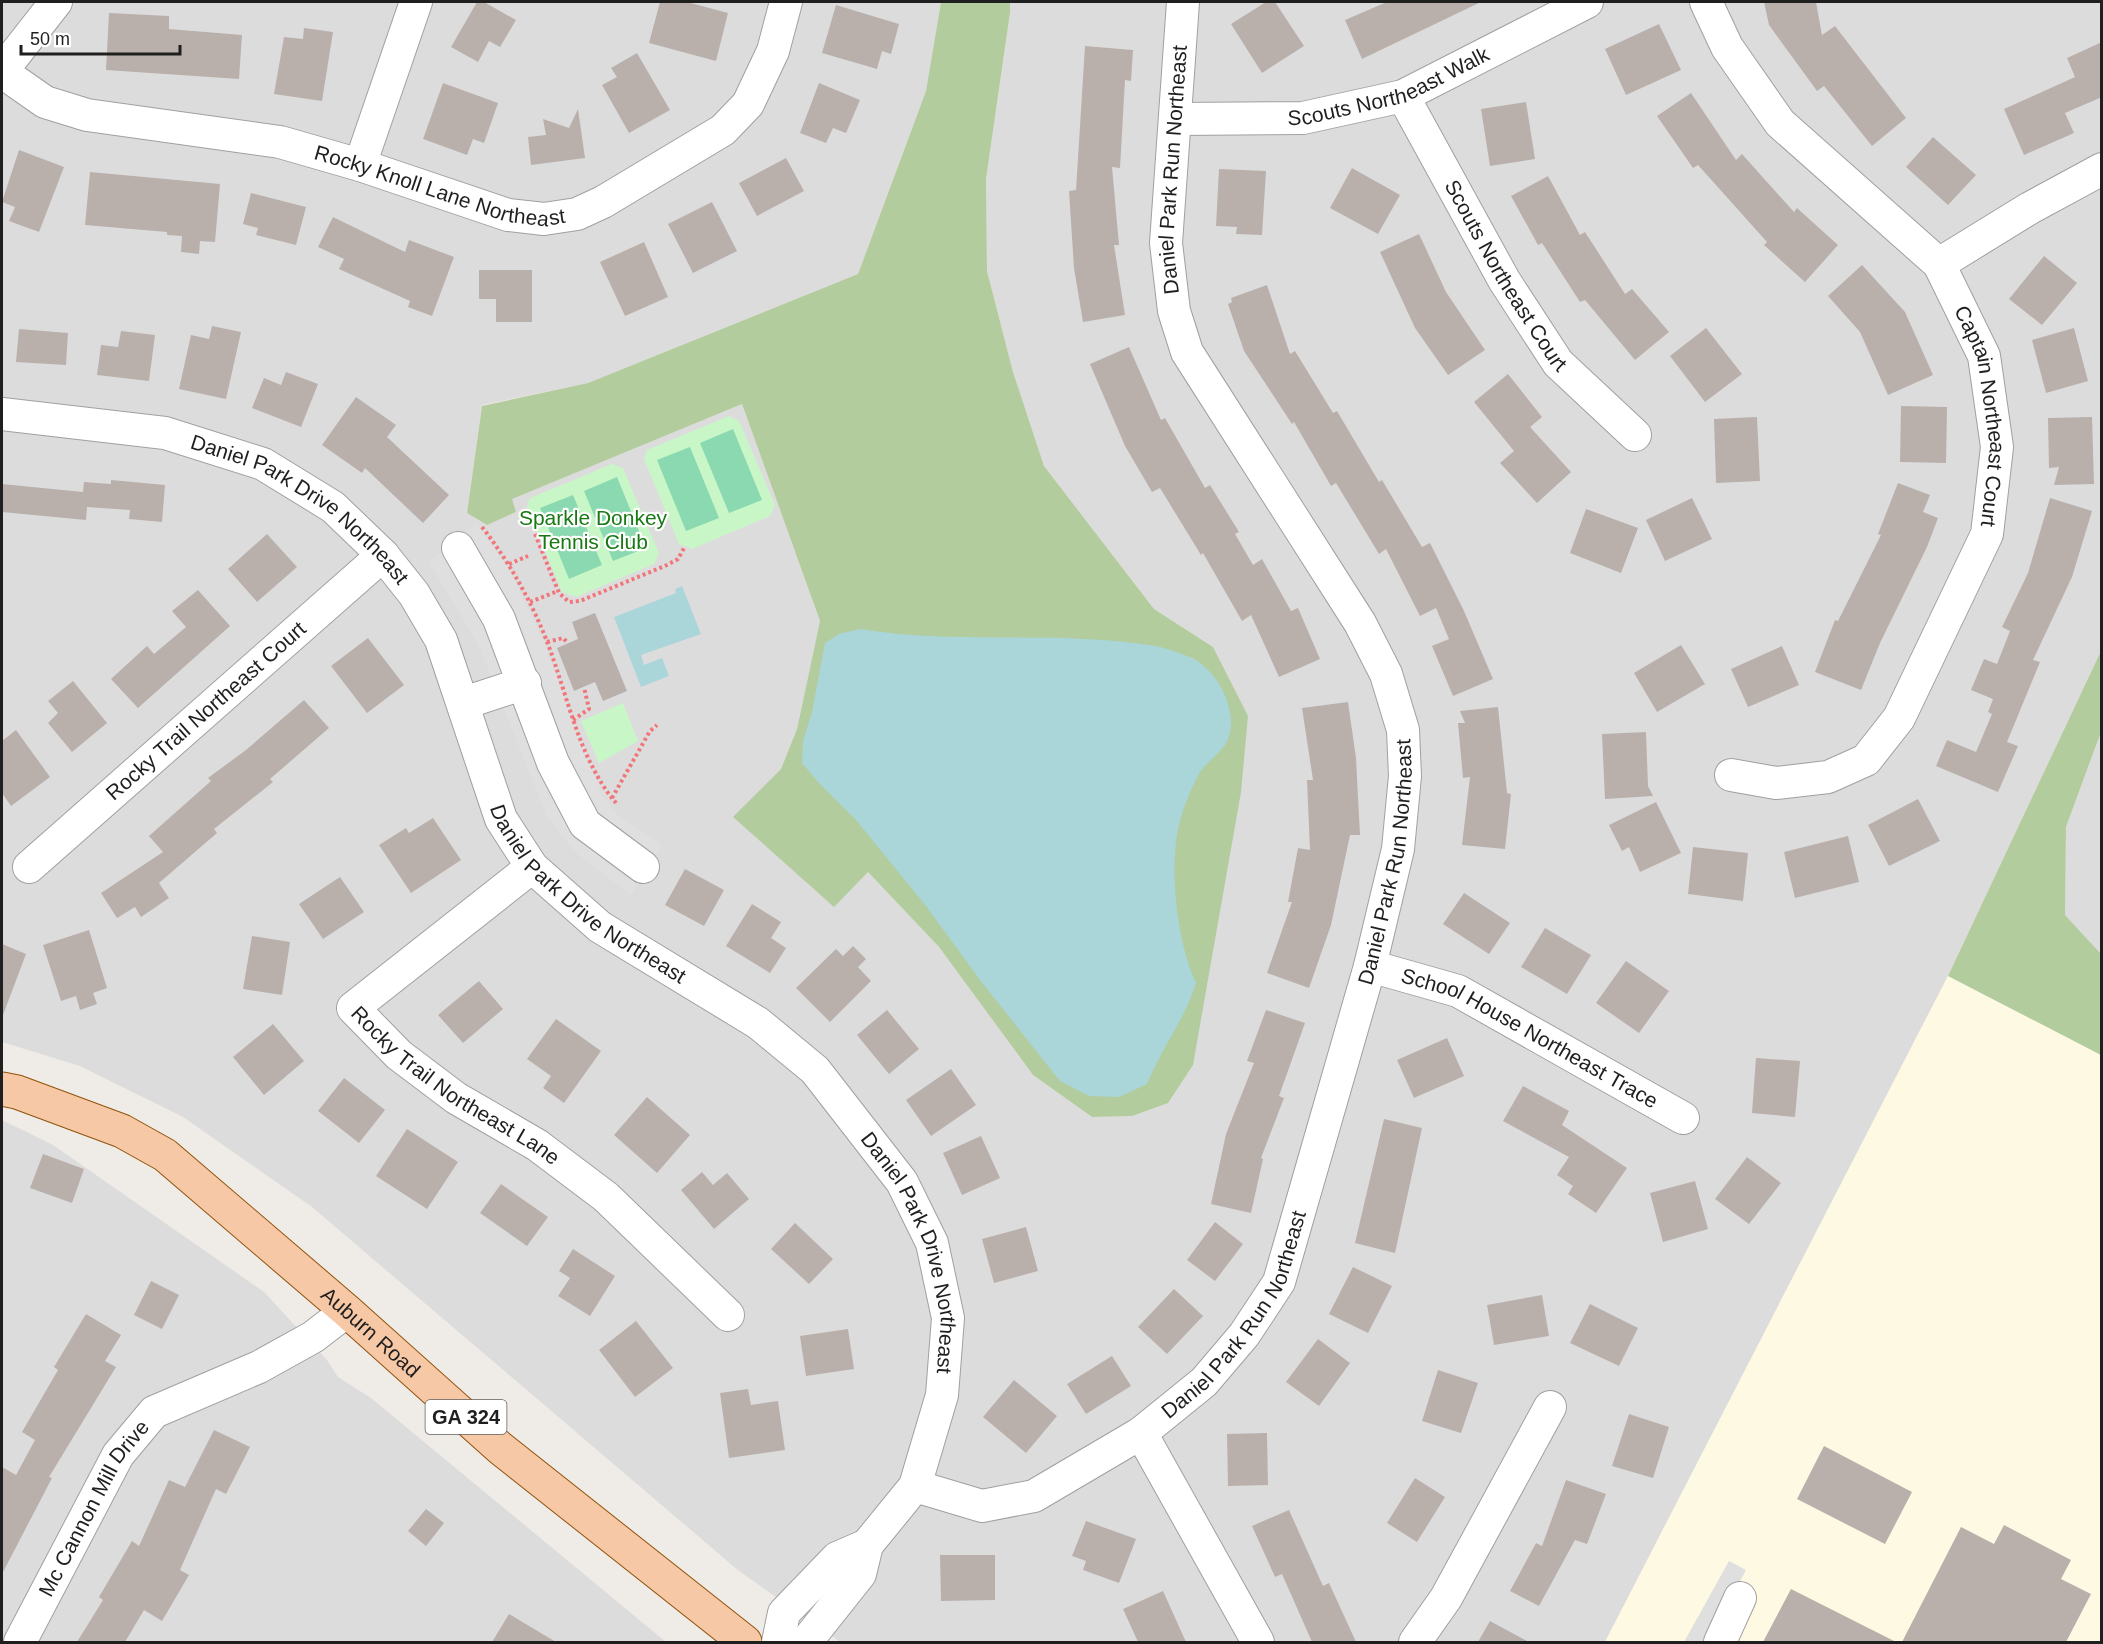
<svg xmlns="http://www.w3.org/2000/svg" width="2103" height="1644" viewBox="0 0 2103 1644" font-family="Arial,sans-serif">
  <rect width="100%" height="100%" fill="#efebe6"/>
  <path fill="#dddcdd" d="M2 2H941L926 91 858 274 588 383 482 405 467 513 487 525 516 512 511 499 742 404 820 621 797 729 781 769 734 817 868 872 939 947 1033 1075 1092 1117 1132 1116 1213 647 1154 609 1044 466 1013 372 987 271 986 179 1010 14V2H2101V651L1948 976 1605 1642H840L739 1571 312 1207 183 1117 80 1066 2 1042Z
    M2101 732V954L2065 915 2066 827Z
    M2 1120 53 1145 264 1292 327 1360 338 1377 371 1398 666 1642H2Z"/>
  <path fill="#fdf9e2" d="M1948 976 2101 1055V1642H1605Z"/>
  <path fill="#b2cc9e" d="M941 2H1010V13L986 179 987 271 1013 372 1044 466 1154 609 1213 647 1248 716 1241 792 1193 1065 1168 1103 1132 1116 1092 1117 1033 1075 939 947 868 872 834 907 733 817 781 769 797 729 820 621 742 404 512 499 516 512 487 525 467 513 482 406 588 383 858 274 926 91Z
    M2101 651V732L2066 827 2065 915 2101 954V1055L1948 976Z"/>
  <path fill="#c9f6c7" d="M729 416 739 421 775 505 770 516 692 549 679 544 644 459 647 450Z
    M612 464 623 468 659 553 654 564 576 597 562 592 527 507 530 498Z
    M623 703 638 741 599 763 581 721Z"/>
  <path fill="#8ad9b0" d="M733 429 762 500 729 513 700 443Z
    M690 447 719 518 686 531 657 460Z
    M617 477 646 548 613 561 584 491Z
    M573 495 602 565 569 579 540 508Z"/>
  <path fill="#dfdfdf" d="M477 524 511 573 543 641 603 797 619 816 662 845 631 895 576 853 546 815 480 648 429 562Z
    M1729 1561 1746 1570 1707 1642H1684Z"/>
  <path fill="#aad6da" d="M682 586 701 634 641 655 644 665 662 658 669 676 641 687 614 617 676 593 675 589Z
    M860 629C957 645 1057 630 1155 646 1167 648 1183 654 1194 659 1220 673 1242 718 1225 745 1218 755 1207 762 1200 772 1193 784 1186 801 1182 814 1167 858 1176 941 1196 983 1185 1019 1161 1049 1147 1084L1119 1097 1089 1096 1060 1081 980 980 926 906 856 820 819 783 802 763 803 741 812 712 825 643 839 634Z"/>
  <path fill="#b9b0ac" d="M477 2H484L516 20 500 47 489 41 478 62 451 47Z
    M660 2H687L728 13 716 61 649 43Z
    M1266 2H1275L1304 46 1262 73 1231 24Z
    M1387 2H1481L1362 59 1345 20Z
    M1764 2H1816L1822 35 1835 26 1906 118 1872 146 1824 86 1817 91 1769 25Z
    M836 5 899 24 891 54 882 51 877 69 822 53Z
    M109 13 169 16V29L242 35 239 79 106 70Z
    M1659 24 1681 70 1626 95 1605 49Z
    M304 28 333 32 322 101 274 94 284 37 303 39Z
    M2102 42V97L2065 113 2074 133 2024 155 2004 109 2075 77 2067 58Z
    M1085 46 1133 50 1131 81 1125 80 1120 168 1112 167 1119 245H1114L1125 315 1083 322 1074 268 1069 191 1076 190Z
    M637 53 670 110 629 133 602 85 617 77 611 68Z
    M443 83 498 103 484 143 473 139 467 155 423 139Z
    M819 83 860 100 846 133 833 128 826 143 800 133Z
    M1691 93 1736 160 1742 154 1794 212 1797 208 1838 245 1805 282 1764 245 1767 242 1698 165 1693 168 1657 116Z
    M1526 102 1535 159 1490 166 1481 109Z
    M578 109 585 158 531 165 528 137 546 135 543 119 569 128Z
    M1933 137 1976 175 1948 205 1906 167Z
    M19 150 64 167 39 232 9 221 15 207 2 202Z
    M786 158 804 191 757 216 739 183Z
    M1352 168 1400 195 1378 234 1330 208Z
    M1219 169 1266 171 1262 235 1236 234 1237 227 1216 226Z
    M90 172 220 184 215 242 200 241 199 254 181 252 182 236 167 235V232L85 225Z
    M1548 176 1580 235 1585 232 1625 294 1632 289 1669 332 1635 360 1585 300 1580 302 1542 243 1538 245 1511 196Z
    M251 193 306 207 296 245 256 235 258 228 243 224Z
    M712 202 737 251 693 273 668 224Z
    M333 217 405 252 409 240 454 257 432 316 408 307 410 301 339 269 344 259 318 247Z
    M1419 234 1446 292 1485 350 1448 375 1415 328 1380 252Z
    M644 242 668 297 625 316 600 262Z
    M2044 256 2077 283 2042 325 2009 299Z
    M1862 265 1905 312 1933 375 1888 395 1860 332 1828 296Z
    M479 270H532V322H496V299H479Z
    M1267 285 1290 354 1295 351 1333 413 1337 411 1379 482 1382 480 1422 547 1430 543 1464 611 1493 679 1453 696 1432 646 1449 639 1436 608 1420 616 1386 549 1379 554 1336 483 1331 486 1294 422 1292 424 1244 351 1228 304 1232 302 1231 298Z
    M212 326 241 332 226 399 179 389 191 335 209 339Z
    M1706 328 1742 374 1705 402 1670 356Z
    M2074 328 2088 381 2046 393 2032 340Z
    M19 329 68 333 66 365 16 362Z
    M121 331 155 335 149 381 97 375 101 345 118 347Z
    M1129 347 1161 420 1165 418 1205 488 1210 485 1239 532 1235 534 1253 565 1262 559 1291 611 1298 608 1320 659 1279 677 1251 615 1242 621 1203 553 1201 555 1160 488 1152 492 1125 446 1090 364Z
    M286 372 318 384 301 427 252 408 264 378 281 385Z
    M1508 374 1542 417 1530 427 1571 472 1537 503 1500 463 1514 451 1474 402Z
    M356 397 396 425 387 437 449 495 423 523 365 468 362 473 322 445Z
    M1901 406 1947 407 1946 463 1900 462Z
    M1757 417 1760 481 1716 483 1714 419Z
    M2092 417 2094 484 2054 485 2059 467 2049 468 2048 418Z
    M111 480 165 485 162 522 129 519 130 510 87 507 86 520 2 512V484L83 492 84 482 111 484Z
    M1898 483 1930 495 1923 512 1938 518 1927 547 1880 643 1861 690 1815 672 1835 620 1838 621 1881 535 1878 534Z
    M1692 498 1712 539 1665 561 1646 520Z
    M2050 498 2092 511 2072 577 2033 660 2040 662 2007 742 2018 746 1998 792 1936 766 1947 740 1976 752 1992 714 1988 712 1993 699 1971 690 1984 659 1997 664 2010 631 2002 627 2028 573Z
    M1586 509 1638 528 1621 573 1570 553Z
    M267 534 297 567 257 602 228 569Z
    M198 590 230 626 138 708 111 679 147 646 154 654 186 627 172 611Z
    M595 613 627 691 603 701 595 682 574 691 557 648 578 639 572 622Z
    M368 638 404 685 367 713 331 666Z
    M1681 645 1705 684 1657 712 1634 673Z
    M1782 646 1799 685 1748 707 1731 669Z
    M73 681 107 723 72 752 48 723 58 713 48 701Z
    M304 700 329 728 270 779 273 782 214 829 217 833 159 883 169 898 141 917 135 907 117 918 101 893 163 852 149 836 211 781 208 778 246 750Z
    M1348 702 1356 758 1360 835H1350L1331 925 1309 988 1267 973 1292 902H1288L1298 848 1310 850 1307 780H1313L1302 708Z
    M1498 707 1507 793 1511 794 1505 849 1462 845 1470 777 1463 778 1458 723H1465L1460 711Z
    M16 730 50 777 11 806 2 793V741Z
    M1646 732 1648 786 1653 796 1605 799 1602 734Z
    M1918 799 1940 841 1889 866 1868 825Z
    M1656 802 1681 853 1640 872 1629 847 1622 851 1609 825Z
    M433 818 461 860 411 893 379 845 406 828 409 833Z
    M1848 836 1859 882 1795 898 1784 852Z
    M1693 847 1748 853 1743 901 1688 894Z
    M685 869 724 890 704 926 665 905Z
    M340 877 364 912 323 939 299 904Z
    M1464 893 1510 923 1489 954 1443 924Z
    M752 904 781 922 771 938 786 948 770 973 726 946Z
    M1545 928 1591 955 1567 994 1521 967Z
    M89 930 107 988 93 993 97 1004 80 1010 76 996 61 1001 43 945Z
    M252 936 290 942 282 995 243 989Z
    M2 944 26 954 3 1015H2Z
    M853 946 866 959 858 967 871 981 830 1022 796 988 836 949 843 956Z
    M1626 961 1669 991 1639 1033 1596 1003Z
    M479 981 503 1009 463 1043 438 1015Z
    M887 1010 919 1049 889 1074 857 1035Z
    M1266 1010 1305 1023 1279 1096 1284 1098 1261 1158 1263 1159 1251 1213 1211 1204 1226 1134 1254 1063 1247 1061Z
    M556 1019 601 1051 564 1103 543 1088 551 1076 527 1059Z
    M273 1024 304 1061 264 1095 233 1057Z
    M1447 1038 1464 1076 1414 1098 1397 1060Z
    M1756 1058 1800 1061 1795 1117 1752 1113Z
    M951 1069 976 1105 931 1136 906 1100Z
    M344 1078 385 1110 359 1143 318 1111Z
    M1523 1086 1569 1111 1562 1125 1627 1168 1596 1213 1568 1194 1573 1186 1557 1175 1569 1157 1503 1121Z
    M647 1097 690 1135 657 1173 614 1135Z
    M1384 1119 1422 1128 1395 1253 1355 1243Z
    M407 1129 458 1162 427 1209 376 1176Z
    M981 1136 1000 1178 962 1195 943 1153Z
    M43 1154 84 1169 72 1203 30 1188Z
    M1747 1157 1781 1183 1749 1224 1715 1199Z
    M702 1172 713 1185 727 1173 749 1199 714 1229 681 1190Z
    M1695 1181 1708 1229 1663 1242 1650 1193Z
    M501 1184 548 1217 527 1246 480 1213Z
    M1215 1222 1243 1244 1215 1281 1187 1260Z
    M795 1223 833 1259 809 1284 771 1249Z
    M1026 1227 1038 1271 994 1283 982 1239Z
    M573 1249 615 1276 590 1316 558 1296 570 1278 559 1271Z
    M1353 1267 1392 1286 1368 1333 1329 1314Z
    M151 1281 179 1295 162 1329 134 1315Z
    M1174 1289 1203 1316 1167 1354 1138 1327Z
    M1542 1295 1549 1336 1494 1345 1487 1305Z
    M1590 1304 1638 1328 1619 1366 1570 1343Z
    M86 1314 121 1335 105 1361 116 1367 49 1477 52 1478 2 1574V1467L16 1475 35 1440 22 1432 58 1370 54 1367Z
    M636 1321 673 1368 635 1397 599 1350Z
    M848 1329 854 1369 806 1376 800 1336Z
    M1318 1339 1350 1363 1319 1406 1286 1382Z
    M1112 1356 1131 1386 1086 1414 1067 1384Z
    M1438 1370 1478 1383 1461 1433 1422 1421Z
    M1014 1380 1057 1416 1026 1453 983 1417Z
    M748 1389 751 1405 778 1401 785 1450 729 1458 720 1393Z
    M1629 1414 1669 1427 1653 1478 1612 1466Z
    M214 1430 250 1447 226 1494 216 1489 180 1570 189 1575 162 1621 144 1610 125 1642H77L103 1600 99 1597 132 1541 139 1546 169 1480 185 1487Z
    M1267 1433 1268 1485 1228 1486 1227 1434Z
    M1824 1446 1912 1492 1885 1544 1797 1499Z
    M1415 1478 1445 1497 1417 1542 1387 1523Z
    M1566 1480 1606 1494 1587 1544 1575 1540 1539 1606 1510 1591 1536 1543 1542 1546Z
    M426 1509 444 1523 426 1546 408 1531Z
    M1289 1510 1323 1586 1329 1583 1356 1642H1312L1282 1574 1275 1577 1252 1526Z
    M1086 1521 1136 1539 1119 1583 1083 1570 1086 1561 1072 1556Z
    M2004 1525 2071 1560 2061 1579 2091 1594 2066 1642H1902L1961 1527 1994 1544Z
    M940 1555H995V1600L941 1601Z
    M1791 1589 1896 1642H1763Z
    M1163 1591 1186 1642H1138L1123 1609Z
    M509 1614 556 1642H492Z
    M1490 1621 1529 1642H1478Z"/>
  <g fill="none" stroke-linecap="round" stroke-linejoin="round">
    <defs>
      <g id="minor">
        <path id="s1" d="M1706 2 1727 47 1780 123 1939 264 1984 356 1997 447 1987 534 1899 718 1866 760 1828 777 1776 783 1731 775"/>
        <path d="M2 71 56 2"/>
        <path id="s2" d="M2 72 45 102 87 115 280 142 360 165 508 215 544 219 577 214 603 202 723 130 748 104 773 51 786 2"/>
        <path id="s3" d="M1403 96 1504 280 1558 363 1635 435"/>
        <path id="s4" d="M1175 119 1303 118 1403 96 1587 2"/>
        <path d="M360 165 416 2"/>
        <path d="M1939 264 2030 208 2102 169"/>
        <path id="s5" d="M2 414 165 433 263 464 333 507 383 555 414 594 441 640 501 819 532 867 600 927 758 1023 815 1070 902 1182 932 1243 948 1318 942 1395 915 1486 867 1545 860 1574 806 1642"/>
        <path d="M458 548 499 619 553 763 585 824 643 867"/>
        <path d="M464 703 525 683"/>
        <path id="s6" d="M29 867 383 555"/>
        <path id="s7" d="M532 867 353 1008 399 1055 456 1098 537 1145 606 1197 728 1315"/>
        <path id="s8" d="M1370 966 1458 991 1683 1118"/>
        <path d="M1141 1433 1258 1642"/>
        <path id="s9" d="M915 1486 982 1506 1034 1496 1141 1433 1204 1382 1244 1335 1279 1282 1370 966 1398 849 1405 776 1403 730 1386 674 1360 623 1187 352 1174 311 1166 243 1183 2"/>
        <path id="s10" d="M20 1642 118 1455 154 1412 259 1367 313 1337 347 1311"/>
        <path d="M778 1642 784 1613 837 1558 867 1545"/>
        <path d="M1415 1642 1446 1598 1550 1407"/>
        <path d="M1720 1642 1740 1598"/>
      </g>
      <g id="major">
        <path id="s11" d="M2 1089 17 1092 122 1131 165 1155 347 1311 500 1448 745 1642"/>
      </g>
    </defs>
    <use href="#minor" stroke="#a0a0a0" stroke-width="34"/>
    <use href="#major" stroke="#91520a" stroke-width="35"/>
    <path stroke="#f1767a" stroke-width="4" stroke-dasharray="3 3" stroke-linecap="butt" d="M482 527C514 568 539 615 555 664 571 711 583 764 616 803
      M535 534 559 593 569 602 580 601 667 565 678 559 685 546
      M509 564 528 556
      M530 602 558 591
      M547 642 563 638 568 643
      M573 720 589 709 584 687
      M612 798 650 731 657 725"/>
    <use href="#minor" stroke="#fff" stroke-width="32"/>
    <use href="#major" stroke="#f6c8a5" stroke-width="33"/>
  </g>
  <g text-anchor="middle" stroke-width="4.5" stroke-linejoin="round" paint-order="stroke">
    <rect fill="#fff" stroke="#626262" stroke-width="1.5" x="425.5" y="1400" width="81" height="34" rx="4.5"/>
    <g font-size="20" font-weight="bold" fill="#1f1f1f">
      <text x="466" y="1424">GA 324</text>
    </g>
    <g font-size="21" fill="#1f1f1f" stroke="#fff">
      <text dy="7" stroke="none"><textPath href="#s4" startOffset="219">Scouts Northeast Walk</textPath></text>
      <text dy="7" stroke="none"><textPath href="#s9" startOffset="1644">Daniel Park Run Northeast</textPath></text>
      <text dy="7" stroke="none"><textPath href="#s2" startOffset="458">Rocky Knoll Lane Northeast</textPath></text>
      <text dy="7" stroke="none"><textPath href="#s3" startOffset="207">Scouts Northeast Court</textPath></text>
      <text dy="7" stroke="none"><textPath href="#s1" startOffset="516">Captain Northeast Court</textPath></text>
      <text dy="7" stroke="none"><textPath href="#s5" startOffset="322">Daniel Park Drive Northeast</textPath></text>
      <text dy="7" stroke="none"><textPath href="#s6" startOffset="236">Rocky Trail Northeast Court</textPath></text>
      <text dy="7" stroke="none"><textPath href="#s9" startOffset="888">Daniel Park Run Northeast</textPath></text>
      <text dy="7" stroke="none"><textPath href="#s5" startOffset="826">Daniel Park Drive Northeast</textPath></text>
      <text dy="7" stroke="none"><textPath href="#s8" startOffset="176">School House Northeast Trace</textPath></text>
      <text dy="7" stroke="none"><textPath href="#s7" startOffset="357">Rocky Trail Northeast Lane</textPath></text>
      <text dy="7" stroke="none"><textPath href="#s5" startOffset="1329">Daniel Park Drive Northeast</textPath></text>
      <text dy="7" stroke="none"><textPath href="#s9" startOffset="402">Daniel Park Run Northeast</textPath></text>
      <text dy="7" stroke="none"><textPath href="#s11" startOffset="448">Auburn Road</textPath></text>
      <text dy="7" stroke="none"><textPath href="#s10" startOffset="153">Mc Cannon Mill Drive</textPath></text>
    </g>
    <g font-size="21" fill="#187813" stroke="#fff">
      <text x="593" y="525">Sparkle Donkey<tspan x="593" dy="24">Tennis Club</tspan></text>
    </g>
  </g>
  <rect width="2103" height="1644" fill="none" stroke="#1f1f1f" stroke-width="6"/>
  <path d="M21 45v9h159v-9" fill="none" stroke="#1f1f1f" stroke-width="3"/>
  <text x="30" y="45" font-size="18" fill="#1f1f1f" stroke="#ffffff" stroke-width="4.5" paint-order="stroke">50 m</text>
</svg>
